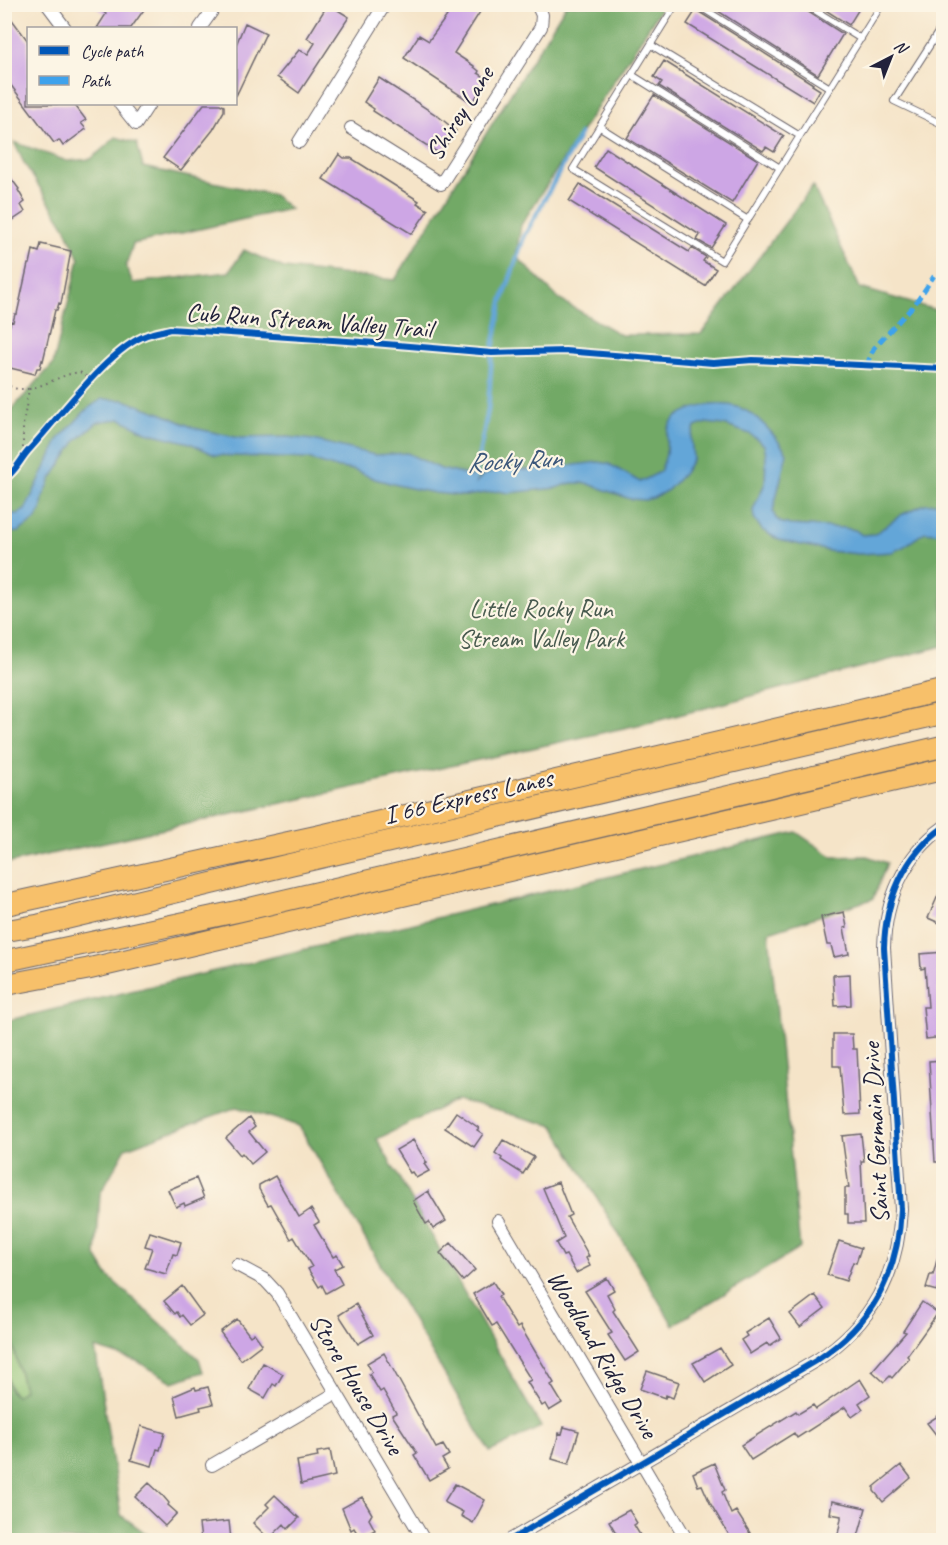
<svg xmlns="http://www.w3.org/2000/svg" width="948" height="1545" viewBox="0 0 948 1545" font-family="Caveat,sans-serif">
  <rect width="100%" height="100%" fill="#fcf5e5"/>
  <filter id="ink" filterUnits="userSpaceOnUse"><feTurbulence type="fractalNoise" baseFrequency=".0167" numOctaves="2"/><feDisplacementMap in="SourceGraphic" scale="12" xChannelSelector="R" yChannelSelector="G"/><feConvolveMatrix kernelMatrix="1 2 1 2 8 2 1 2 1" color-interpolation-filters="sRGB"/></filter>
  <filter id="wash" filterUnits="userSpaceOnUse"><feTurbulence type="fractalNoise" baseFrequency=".008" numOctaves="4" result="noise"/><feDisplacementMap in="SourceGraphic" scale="24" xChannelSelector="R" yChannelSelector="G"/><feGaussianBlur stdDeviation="1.35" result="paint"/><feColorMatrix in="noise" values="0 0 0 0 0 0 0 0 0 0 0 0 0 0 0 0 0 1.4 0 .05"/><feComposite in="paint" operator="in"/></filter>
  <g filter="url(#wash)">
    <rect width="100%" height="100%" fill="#f5e4c8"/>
    <path fill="#8ec374" stroke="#587258" stroke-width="1.5" d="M4 1310 24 1390 16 1397C0 1380 5 1333 4 1310Z"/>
    <path fill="#72a966" stroke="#4a6650" stroke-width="1.5" d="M566 5H663L521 225 516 256 560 300 621 335 701 334 813 186 860 288 943 312V646L656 721 5 864 4 418 53 364 79 259 65 227 24 163 14 142 67 161 91 159 116 137 137 143 143 167 274 195 290 209 133 244 126 266 133 283 229 272 244 250 284 268 395 280Z
      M796 832 833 857 867 856 887 863 873 899 769 932 800 1248 673 1325 554 1126 457 1100 377 1139 541 1427 490 1452 299 1126 237 1107 126 1148 100 1194 96 1256 108 1276 199 1359 203 1372 173 1382 137 1361 95 1348 121 1515 155 1540H5L4 1372 11 1392 16 1396 24 1390 4 1310 5 1021Z"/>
    <path fill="#64a6d8" stroke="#43648a" stroke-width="1.5" d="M102 399 124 400 163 414 194 428 239 438 288 437 313 440 375 455 407 453 441 469 471 476 474 485 483 475 501 469 532 470 599 462 609 464 640 482 660 472C662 466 665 460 666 454 667 444 665 432 671 423 684 405 721 401 740 408 759 415 776 437 787 453L773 511 775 517 780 522 790 525 844 528 855 530 862 535 875 534 901 515 925 504 937 503 943 500V534L925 532 903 547 892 552 859 554 829 551 779 540 762 530 754 518 753 510 765 483 766 454 764 445 750 434 724 425 706 423 695 427 691 438 693 458 684 473 668 490 653 498 645 500 630 499 586 483H571L556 488 508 493 499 491 465 496 435 493 401 486 375 479 354 470 333 467 308 459 215 455 190 443 146 432 121 419 103 421 97 423 77 440 51 479 43 497 41 511 35 520 18 532 5 533V514H18L25 510 59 439 87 409Z"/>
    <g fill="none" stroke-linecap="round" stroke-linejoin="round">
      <path stroke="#64a6d8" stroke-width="4.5" d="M473 485 488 410 492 353 502 302 524 237 580 134"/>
    </g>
    <g id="blocks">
      <path fill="#cda6e5" d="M92 4H148L131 28H97L106 14Z
        M328 4 349 17 299 93 277 77 299 50 308 54 315 43 307 38Z
        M450 4H485L454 53 474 66V67L479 71 478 73 488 79 472 103 404 58 419 35 429 41 430 39 447 16 444 14Z
        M707 4H800L802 8 843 34 818 75Z
        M816 4H862L849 25Z
        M4 9 28 41V104H74L86 120 81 123 86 129 63 146 59 140 54 143 4 76Z
        M696 10 813 84 812 85 820 90 813 102 687 24Z
        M245 23 266 33 236 96V45Z
        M664 61 784 136 774 152 766 147 763 151 659 86 662 82 654 77Z
        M379 78 438 116 456 131 440 154 373 111 374 109 364 102Z
        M654 95 758 160 732 203 627 138Z
        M204 104H220L224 106V111L213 130 181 170 163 158Z
        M606 148 726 225 711 248 697 240 700 235 594 167Z
        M339 154 344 158H351L370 170 419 201 417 203 428 210 412 234 323 179Z
        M4 169 19 189 18 190 25 202 21 205 25 212 4 226Z
        M580 184 689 252 692 248 706 257 703 261 716 269 705 286 569 201Z
        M41 244 71 251 61 304 59 303 57 310H55L43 361 42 360 40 368H37L35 374 6 367 8 360H4V330L8 331 11 321 13 322 15 314H17L28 264H30L33 250 39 252Z
        M944 882V925L928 918Z
        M844 912 847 927 844 928 849 954 834 957 831 945H827L821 917Z
        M944 952V980L941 981 942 988H938L944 1037 926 1039 923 1007H928L925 968 921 969 920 954Z
        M850 974 851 1005 835 1006 833 975Z
        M833 1034H852L853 1049H857L860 1114 844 1115 840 1066H833Z
        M944 1060V1162H935L929 1061Z
        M456 1112 479 1128 477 1130 483 1134 474 1147 445 1128Z
        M249 1118 255 1127 249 1132 265 1152 251 1164 242 1153 240 1155 226 1138Z
        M861 1134 864 1161H861L864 1223H848V1214H845V1188H849L842 1136Z
        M413 1140 427 1163 424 1164 429 1171 416 1178 412 1172 410 1173 396 1150Z
        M503 1140 534 1157 523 1174 501 1160 502 1158 495 1153Z
        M275 1176 299 1217 311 1209 319 1222 314 1225 333 1257 337 1255 343 1265 334 1269 342 1284 326 1293 322 1285 319 1287 308 1269 312 1267 294 1237 291 1239 271 1204 268 1205 259 1189V1185Z
        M196 1178 204 1198 185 1206 184 1203 176 1207 168 1190Z
        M558 1182 571 1215 567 1217 589 1256 586 1258 590 1266 576 1273 566 1255 563 1256 556 1243 564 1238 543 1188Z
        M428 1191 446 1221 433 1229 429 1222 426 1224 413 1201Z
        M150 1232 181 1242 177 1255 173 1254 166 1274 145 1268 152 1248 145 1246Z
        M839 1241 861 1248 856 1263 853 1262 846 1281 827 1275Z
        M451 1243 475 1270 463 1281 440 1253Z
        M940 1249 944 1250V1293L926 1288 930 1275H933Z
        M607 1278 614 1290 607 1294 615 1309 613 1311 639 1352 625 1361 608 1335 612 1333 585 1291Z
        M493 1282 501 1295 498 1297 517 1328 520 1326 554 1383 551 1385 562 1403 549 1411 545 1404 542 1406 527 1382 531 1380 496 1324 492 1326 473 1294Z
        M182 1286 203 1315 190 1325 182 1315 180 1317 177 1312 175 1314 164 1301Z
        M815 1295 825 1308 800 1327 790 1314Z
        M922 1302 938 1313 907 1356 909 1358 892 1378 890 1376 884 1382 872 1371 906 1332 903 1331Z
        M356 1304 373 1335 358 1344 339 1315Z
        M769 1318 781 1338 769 1346 767 1343 750 1354 741 1340 747 1336 745 1333Z
        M237 1319 250 1336 254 1333 262 1344 241 1360 220 1332Z
        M720 1348 731 1365 705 1382 693 1363Z
        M384 1353 436 1448 443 1445 449 1455 442 1459 448 1469 429 1480 414 1455 417 1453 392 1415 396 1413 383 1390 380 1392 369 1374 372 1372 367 1363Z
        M263 1363 283 1374 276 1386 273 1384 265 1398 249 1389Z
        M647 1371 679 1382 673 1398 666 1395 665 1398 640 1389Z
        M860 1379 870 1395 859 1403 863 1409 852 1417 845 1407 797 1438 794 1433 751 1460 741 1445 796 1411 798 1414 813 1405 816 1409Z
        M195 1387 196 1390 208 1387 213 1404 200 1407 201 1410 179 1416 174 1396Z
        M944 1412V1445L927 1423Z
        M141 1426 165 1433 160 1450 157 1449 152 1466 131 1460Z
        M564 1427 579 1431 569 1464 552 1459 559 1433 562 1434Z
        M330 1450 335 1476 301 1484 297 1461 318 1457 317 1452Z
        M714 1463 725 1490 722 1492 731 1514 736 1511 750 1533 748 1534 752 1540H732L710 1503 702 1485 698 1486 693 1473Z
        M901 1465 911 1478 883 1502 874 1491V1487Z
        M149 1483 163 1496 169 1503 168 1505 177 1513 165 1526 135 1497Z
        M455 1484 485 1500 473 1523 461 1516 463 1512 444 1502Z
        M275 1495 299 1518 288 1529 284 1524 269 1539 253 1523 269 1507 266 1504Z
        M362 1497 372 1514 369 1519 375 1530 360 1538 354 1528 351 1530 342 1508Z
        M832 1501 866 1508 857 1540 837 1539 841 1519V1516L830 1514Z
        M629 1510 637 1523 634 1525 643 1540H620L609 1521Z
        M229 1521 231 1540H201L199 1524Z"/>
    </g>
  </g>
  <g filter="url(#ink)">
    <use href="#blocks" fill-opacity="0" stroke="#6c666c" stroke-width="1.5"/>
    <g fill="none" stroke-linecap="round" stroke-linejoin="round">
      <defs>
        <path id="lane" d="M676 4 573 169 722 261 882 4
          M696 4 830 88
          M805 4 861 39
          M944 23 894 101 944 125
          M651 45 800 136
          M632 75 780 168
          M600 127 748 220"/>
        <path id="street" d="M47 4 65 28
          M200 28 217 4
          M120 104 136 124 149 104
          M351 128 441 184 541 27 542 15 537 4
          M299 142 385 4
          M498 1221 687 1540
          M237 1265 265 1280 277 1293 424 1540
          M212 1465 336 1393
          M510 1540 817 1360C872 1324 898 1275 901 1209L884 948C885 901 904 855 944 827"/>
        <path id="highway" d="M4 905 318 836 944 690
          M4 931 39 925 292 864 944 713
          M4 961 239 911 944 746
          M4 985 88 969 944 769"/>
      </defs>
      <use href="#lane" stroke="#6c666c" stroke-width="8"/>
      <use href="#street" stroke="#6c666c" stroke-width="14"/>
      <use href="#highway" stroke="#6c666c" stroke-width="23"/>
      <path stroke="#6c666c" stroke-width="2" stroke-dasharray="1.5 4.5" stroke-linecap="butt" d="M4 384 17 389H29L23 425V457
        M29 389C47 385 62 374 80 372L91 380
        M4 479C15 472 22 458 31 448 63 413 102 356 145 336 163 327 184 330 204 330L492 353"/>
      <use href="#lane" stroke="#fff" stroke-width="6"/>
      <use href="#street" stroke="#fff" stroke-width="12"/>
      <use href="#highway" stroke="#f7c06b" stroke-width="21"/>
      <path stroke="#3ea2ec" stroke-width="4.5" stroke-dasharray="9 4.5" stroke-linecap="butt" d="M866 366 874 348 915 304 934 276"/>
      <defs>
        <path id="cycleway" d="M4 479C15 473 20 460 28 451 57 420 109 348 147 335 155 332 163 331 170 329L362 342 492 353 565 351 713 363 753 360 944 369
          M510 1540 817 1360C872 1324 898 1275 901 1209L884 948C885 901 904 855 944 827"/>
      </defs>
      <use href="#cycleway" stroke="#fcf5e5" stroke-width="10"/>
      <use href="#cycleway" stroke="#0057b8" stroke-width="6"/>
    </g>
  </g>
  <g text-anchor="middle" stroke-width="4.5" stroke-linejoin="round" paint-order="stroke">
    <g font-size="26" fill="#22223b" stroke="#fcf5e5">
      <text transform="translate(459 113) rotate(-58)" y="9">Shirey Lane</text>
      <text transform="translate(309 320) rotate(4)" y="9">Cub Run Stream Valley Trail</text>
      <text transform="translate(468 796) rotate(-13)" y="9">I 66 Express Lanes</text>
      <text transform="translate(875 1133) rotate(-93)" y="9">Saint Germain Drive</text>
      <text transform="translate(603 1354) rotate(59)" y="9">Woodland Ridge Drive</text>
      <text transform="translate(357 1384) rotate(59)" y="9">Store House Drive</text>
    </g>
    <g font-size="26" fill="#485a4f" stroke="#fcf5e5">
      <text x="541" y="617">Little Rocky Run<tspan x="541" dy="30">Stream Valley Park</tspan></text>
    </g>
    <g font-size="27" font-style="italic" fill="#3c577a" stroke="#fcf5e5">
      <text transform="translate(514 460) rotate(-3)" y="9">Rocky Run</text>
    </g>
  </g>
  <rect width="948" height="1545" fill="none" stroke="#fcf5e5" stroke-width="24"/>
  <rect x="27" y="27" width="210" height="78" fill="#fcf5e5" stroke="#a5a1a1" stroke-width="1.5"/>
  <rect x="39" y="46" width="30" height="9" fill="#0057b8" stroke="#a5a1a1" stroke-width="1.5"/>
  <text x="81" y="57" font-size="18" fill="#22223b">Cycle path</text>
  <rect x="39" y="76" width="30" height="9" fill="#3ea2ec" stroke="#a5a1a1" stroke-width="1.5"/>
  <text x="81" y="87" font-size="18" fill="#22223b">Path</text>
  <g transform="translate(891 57) rotate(42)" stroke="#fcf5e5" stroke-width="4.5" paint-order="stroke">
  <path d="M0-4.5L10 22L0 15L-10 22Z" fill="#22223b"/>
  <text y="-9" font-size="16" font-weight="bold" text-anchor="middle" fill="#22223b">N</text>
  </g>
</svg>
